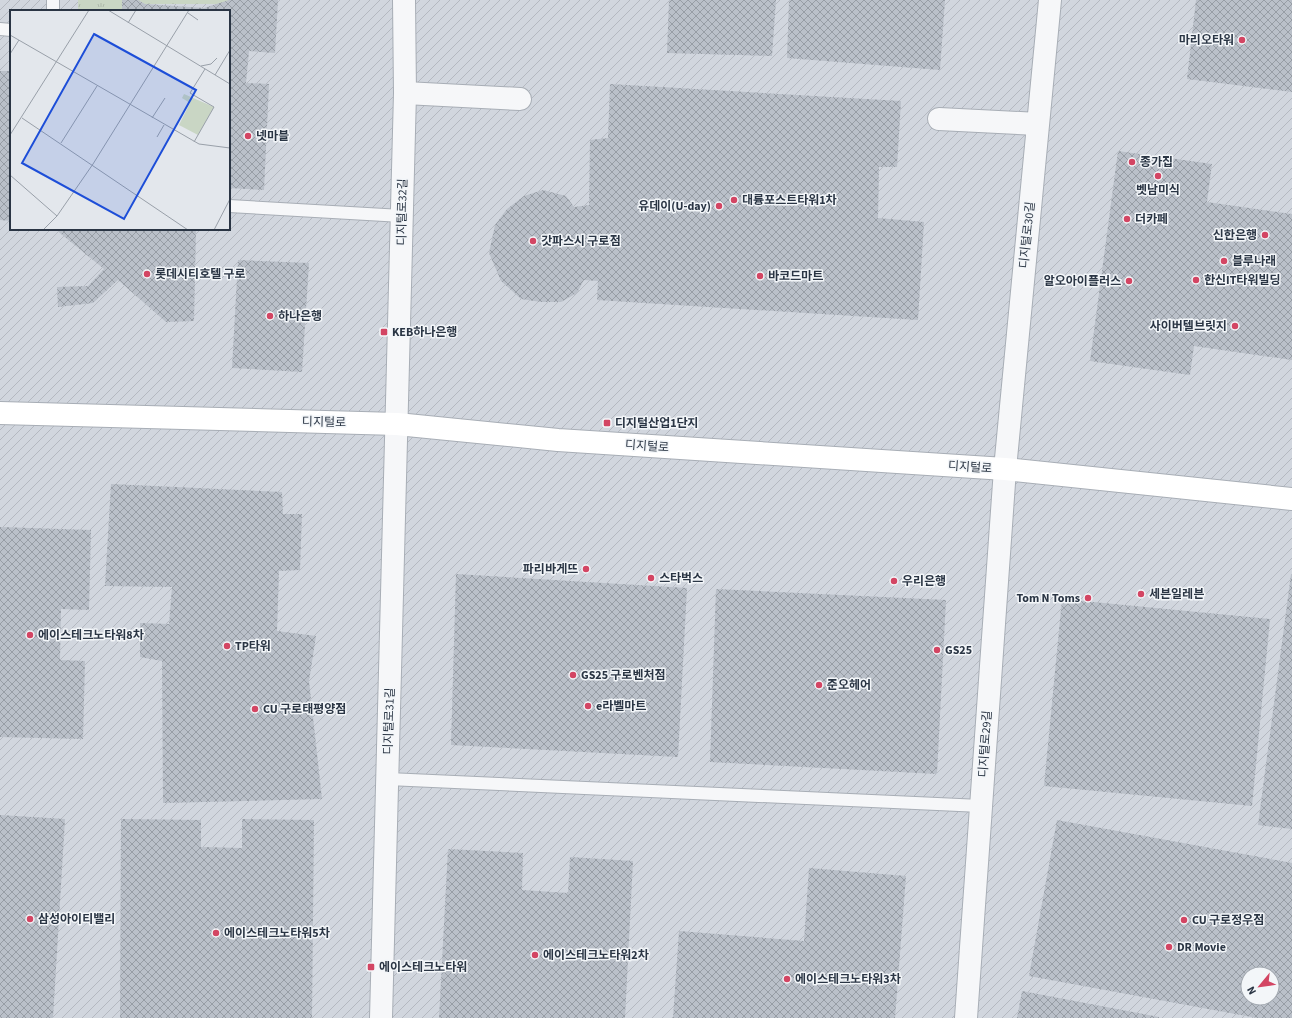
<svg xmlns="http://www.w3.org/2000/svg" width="1292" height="1018" viewBox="0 0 1292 1018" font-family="'Source Sans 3','Noto Sans KR',sans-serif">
  <defs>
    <pattern id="industrial-furrows" width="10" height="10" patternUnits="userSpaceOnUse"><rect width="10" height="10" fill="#d1d6de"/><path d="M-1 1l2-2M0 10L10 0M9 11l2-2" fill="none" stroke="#b4b8c0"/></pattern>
    <pattern id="park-tufts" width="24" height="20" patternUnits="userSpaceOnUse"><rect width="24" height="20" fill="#c9d6c4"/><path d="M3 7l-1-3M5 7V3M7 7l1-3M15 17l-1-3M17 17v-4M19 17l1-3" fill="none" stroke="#adb8aa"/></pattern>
    <pattern id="building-cross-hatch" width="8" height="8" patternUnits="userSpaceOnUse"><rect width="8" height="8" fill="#bac0c9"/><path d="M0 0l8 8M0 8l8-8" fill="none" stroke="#979da5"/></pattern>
  </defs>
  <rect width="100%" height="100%" fill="#e3e7ec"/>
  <path fill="url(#industrial-furrows)" fill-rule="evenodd" d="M0 0H1292V1018H0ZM11 11H229V229H11ZM1248 974H1272V998H1248Z"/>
  <path fill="url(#park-tufts)" d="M78 0H122V11H78Z
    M138 0H236L217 4H145Z"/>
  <path fill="url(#building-cross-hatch)" fill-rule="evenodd" d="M122 0H138L145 4 204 8 229 0H278L275 53 249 51 246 83 269 84 264 190 229 188V11H122Z
    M669 0H776L772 56 667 53Z
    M789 0H945L940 70 787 58Z
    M1196 0H1292V92L1187 79Z
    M0 71H11V221L0 220Z
    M610 84 901 101 897 167H879L878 218 924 222 918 320 597 300 598 281 584 280 577 293 561 302H541L521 299 501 281 489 253 495 225 507 209 524 196 543 190 566 196 574 207 589 205 590 140 608 138Z
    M1118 151 1212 164 1207 202 1292 214V360L1194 346 1190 375 1090 361Z
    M55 229H196L194 321 166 322 118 280 93 303 58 307 57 287 88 286 104 269Z
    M238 260 309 263 302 372 232 368Z
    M111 484 282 492 283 514H302L300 570 279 571 277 631 316 636 309 681 322 799 163 803 162 661 140 657V623L169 624 172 587 105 586Z
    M0 527 91 530 89 610 61 609 60 660 85 661 83 739 0 737Z
    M456 574 687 588 678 757 451 745Z
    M1291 574H1292V829L1258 825Z
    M716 589 946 600 937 774 710 762Z
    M1062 599 1270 619 1252 806 1044 786Z
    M0 815 65 819 53 1018H0Z
    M121 819 201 820V847L242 848V819L314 820 312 1018H120Z
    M1057 820 1292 863V1018H1257L1029 976ZM1248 974H1272V998H1248Z
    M448 849 523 853 522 890 568 893 570 857 633 861 625 1018H439Z
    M809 868 906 876 895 1018H673L679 931 804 941Z
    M1022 991 1159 1017V1018H1017Z"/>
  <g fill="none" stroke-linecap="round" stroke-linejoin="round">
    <defs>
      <path id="service" d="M53 11V0
        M0 29 11 30
        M229 206 402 216
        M388 779 981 806"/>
      <path id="minor" d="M405 93 520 99
        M939 119 1038 124
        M966 1018 1005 469 1050 0"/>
      <path id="tertiary" d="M381 1018 405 93 404 0"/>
      <path id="secondary" d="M0 413 397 424 558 440 1005 469 1292 499"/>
    </defs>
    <use href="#service" stroke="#a8aeb6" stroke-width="14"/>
    <use href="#minor" stroke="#a8aeb6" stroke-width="24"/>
    <use href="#tertiary" stroke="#a8aeb6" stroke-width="24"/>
    <use href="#secondary" stroke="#a8aeb6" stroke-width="24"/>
    <use href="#service" stroke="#f6f7f9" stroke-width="12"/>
    <use href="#minor" stroke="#f6f7f9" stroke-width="22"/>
    <use href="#tertiary" stroke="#f6f7f9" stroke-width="22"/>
    <use href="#secondary" stroke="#fff" stroke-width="22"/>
  </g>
  <g fill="#d34563" stroke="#f3f6f9" stroke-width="1.5">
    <circle cx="1242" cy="40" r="4"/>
    <circle cx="248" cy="136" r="4"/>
    <circle cx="1132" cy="162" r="4"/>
    <circle cx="1158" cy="176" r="4"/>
    <circle cx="734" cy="200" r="4"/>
    <circle cx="719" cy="206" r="4"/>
    <circle cx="1127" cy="219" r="4"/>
    <circle cx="1265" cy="235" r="4"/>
    <circle cx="533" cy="241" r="4"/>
    <circle cx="1224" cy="261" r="4"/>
    <circle cx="147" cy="274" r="4"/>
    <circle cx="760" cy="276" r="4"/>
    <circle cx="1196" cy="280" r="4"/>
    <circle cx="1129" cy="281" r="4"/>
    <circle cx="270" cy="316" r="4"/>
    <circle cx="1235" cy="326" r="4"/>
    <rect x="380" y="328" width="8" height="8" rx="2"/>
    <rect x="603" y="419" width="8" height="8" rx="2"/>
    <circle cx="586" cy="569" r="4"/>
    <circle cx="651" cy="578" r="4"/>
    <circle cx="894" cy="581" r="4"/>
    <circle cx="1141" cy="594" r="4"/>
    <circle cx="1088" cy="598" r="4"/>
    <circle cx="30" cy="635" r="4"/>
    <circle cx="227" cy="646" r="4"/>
    <circle cx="937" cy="650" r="4"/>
    <circle cx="573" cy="675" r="4"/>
    <circle cx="819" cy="685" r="4"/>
    <circle cx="588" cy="706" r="4"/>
    <circle cx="255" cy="709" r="4"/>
    <circle cx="30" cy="919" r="4"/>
    <circle cx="1184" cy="920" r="4"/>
    <circle cx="216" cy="933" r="4"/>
    <circle cx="1169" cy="947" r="4"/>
    <circle cx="535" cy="955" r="4"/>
    <rect x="367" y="963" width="8" height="8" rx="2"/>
    <circle cx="787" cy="979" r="4"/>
  </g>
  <g text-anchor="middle" stroke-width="3" stroke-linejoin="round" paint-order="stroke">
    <g font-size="12" font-weight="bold" fill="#2a3544" stroke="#f3f6f9" text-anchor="start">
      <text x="1234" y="44" text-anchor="end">마리오타워</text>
      <text x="256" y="140">넷마블</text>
      <text x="1140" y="166">종가집</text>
      <text x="1158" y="194" text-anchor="middle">벳남미식</text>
      <text x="742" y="204">대륭포스트타워1차</text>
      <text x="711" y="210" text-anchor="end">유데이(U-day)</text>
      <text x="1135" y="223">더카페</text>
      <text x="1257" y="239" text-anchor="end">신한은행</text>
      <text x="541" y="245">갓파스시 구로점</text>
      <text x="1232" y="265">블루나래</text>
      <text x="155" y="278">롯데시티호텔 구로</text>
      <text x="768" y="280">바코드마트</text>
      <text x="1204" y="284">한신IT타워빌딩</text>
      <text x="1121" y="285" text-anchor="end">알오아이플러스</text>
      <text x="278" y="320">하나은행</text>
      <text x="1227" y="330" text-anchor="end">사이버텔브릿지</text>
      <text x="392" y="336">KEB하나은행</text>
      <text x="615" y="427">디지털산업1단지</text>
      <text x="578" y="573" text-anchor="end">파리바게뜨</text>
      <text x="659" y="582">스타벅스</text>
      <text x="902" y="585">우리은행</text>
      <text x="1149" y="598">세븐일레븐</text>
      <text x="1080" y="602" text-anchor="end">Tom N Toms</text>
      <text x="38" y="639">에이스테크노타워8차</text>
      <text x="235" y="650">TP타워</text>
      <text x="945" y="654">GS25</text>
      <text x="581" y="679">GS25 구로벤처점</text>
      <text x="827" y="689">준오헤어</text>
      <text x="596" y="710">e라벨마트</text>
      <text x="263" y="713">CU 구로태평양점</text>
      <text x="38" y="923">삼성아이티밸리</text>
      <text x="1192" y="924">CU 구로정우점</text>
      <text x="224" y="937">에이스테크노타워5차</text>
      <text x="1177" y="951">DR Movie</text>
      <text x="543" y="959">에이스테크노타워2차</text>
      <text x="379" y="971">에이스테크노타워</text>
      <text x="795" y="983">에이스테크노타워3차</text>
    </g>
    <g font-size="12" fill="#2a3544" stroke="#f3f6f9">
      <text transform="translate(402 212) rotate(-89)" y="4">디지털로32길</text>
      <text transform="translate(1027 235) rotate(-84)" y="4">디지털로30길</text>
      <text transform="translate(324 422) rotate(1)" y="4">디지털로</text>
      <text transform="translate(647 446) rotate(4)" y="4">디지털로</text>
      <text transform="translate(970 467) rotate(4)" y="4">디지털로</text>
      <text transform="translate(389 721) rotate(-88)" y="4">디지털로31길</text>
      <text transform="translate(985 744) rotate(-86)" y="4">디지털로29길</text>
    </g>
  </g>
  <g transform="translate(10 10)">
    <rect width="220" height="220" fill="#e3e7ec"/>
    <path d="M174 84 204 97 188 125 169 115 180 93 172 88Z" fill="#c9d6c4"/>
    <path fill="none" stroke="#99a0a9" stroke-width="1" d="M98 0 220 74M178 3 188 10M118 13 126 0M0 25 189 134 220 138M0 44 9 30M191 56 201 54 207 48M205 65 220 40M12 108 178 220M142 108 155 88M0 125 79 0M147 127 154 115M184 132 204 97 180 83 195 59M51 133 87 76M0 165 47 206M33 220 47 206 83 154 179 0M204 220 220 189"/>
    <path fill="#1d4ed8" fill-opacity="0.15" stroke="#1d4ed8" stroke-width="2" d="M84 24 186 80 114 209 12 153Z"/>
    <rect width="220" height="220" fill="none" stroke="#2a3544" stroke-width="2"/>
  </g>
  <g transform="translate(1260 986) rotate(241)"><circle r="19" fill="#f3f6f9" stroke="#a3a9b1"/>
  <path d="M0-3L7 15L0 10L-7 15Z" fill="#d34563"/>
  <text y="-6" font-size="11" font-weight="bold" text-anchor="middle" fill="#2a3544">N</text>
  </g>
</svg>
